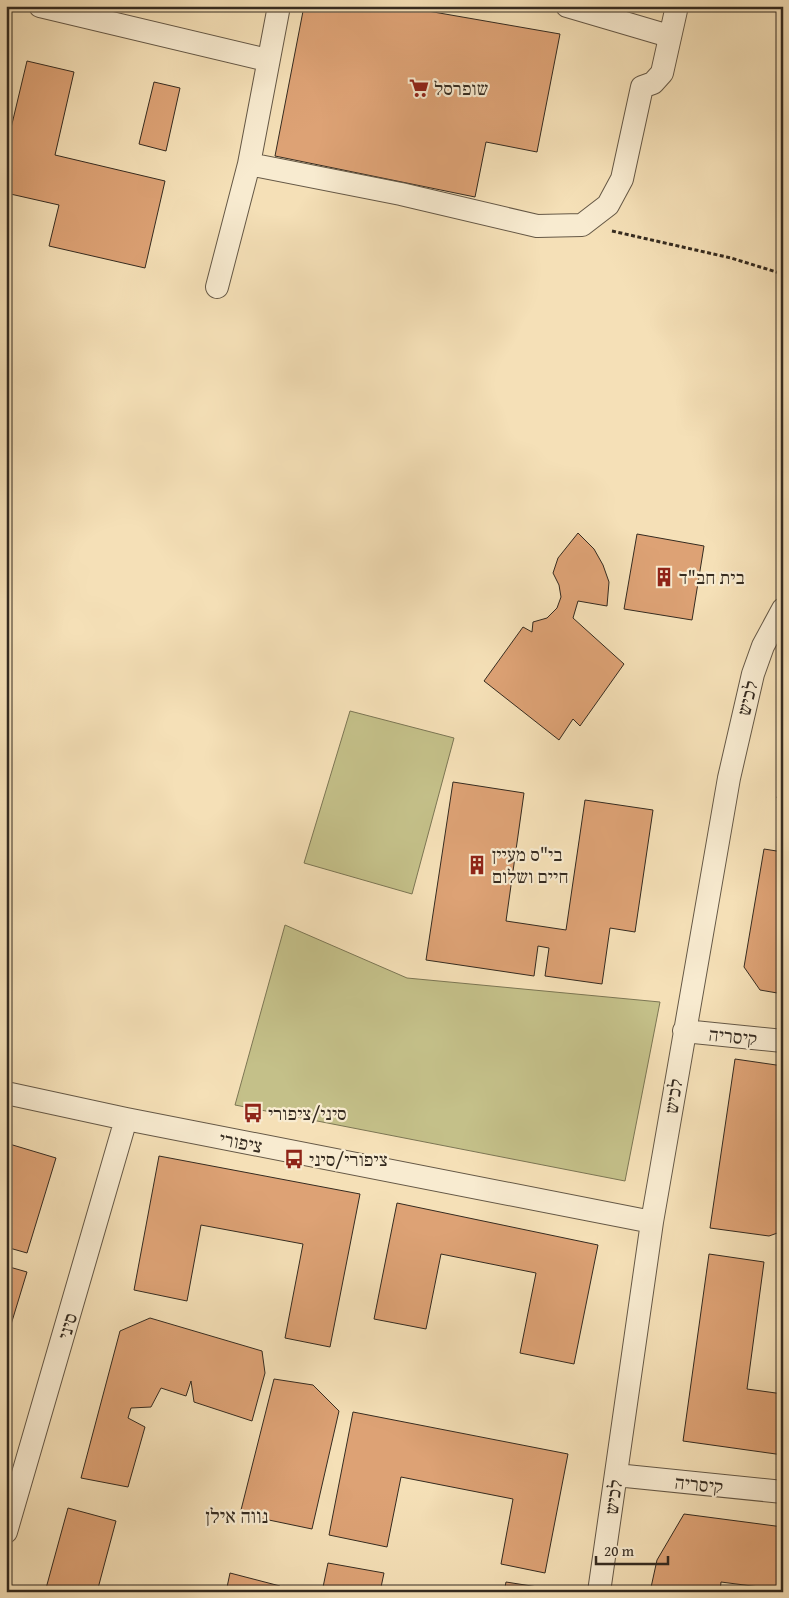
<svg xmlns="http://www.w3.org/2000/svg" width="789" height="1598" viewBox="0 0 789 1598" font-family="'Gentium Book Plus','Frank Ruhl Libre',serif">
  <rect width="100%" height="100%" fill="#f5e0b7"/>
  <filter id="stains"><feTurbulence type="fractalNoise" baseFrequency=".004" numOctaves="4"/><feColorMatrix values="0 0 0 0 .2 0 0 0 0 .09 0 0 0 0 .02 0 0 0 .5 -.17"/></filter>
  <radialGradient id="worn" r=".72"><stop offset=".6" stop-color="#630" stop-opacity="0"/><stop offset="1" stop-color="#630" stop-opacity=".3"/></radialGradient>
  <path fill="#c4c089" stroke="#7c7654" d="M350 711 454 738 412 894 304 863Z
    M285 925 407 978 660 1002 625 1181 235 1105Z"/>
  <path fill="#dda275" stroke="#352b20" d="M304 6H399L560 34 537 152 486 142 475 197 275 156Z
    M27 61 74 72 55 155 165 181 145 268 49 246 59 205 6 193V149Z
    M154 82 180 88 166 151 139 144Z
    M578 533 594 549 603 565 609 582 607 606 578 601 573 618 624 664 580 726 573 719 559 740 484 681 523 627 532 632 533 622 547 618 557 608 561 597 559 585 553 573 558 558Z
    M637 534 704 546 692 620 624 609Z
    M783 773V800L777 798Z
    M453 782 524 793 506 921 566 930 585 800 653 810 635 932 610 928 602 984 545 976 549 948 538 946 534 976 426 960Z
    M764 849 783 852V994L760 990 744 967Z
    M735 1059 783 1066V1146L779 1173H783V1231L769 1236 710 1228Z
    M6 1143 56 1158 27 1253 6 1247Z
    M159 1156 360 1194 330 1347 285 1338 303 1244 201 1225 187 1301 134 1290Z
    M397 1203 598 1245 574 1364 520 1353 536 1273 441 1254 426 1329 374 1319Z
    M709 1254 764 1262 747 1389 783 1394V1455L683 1441Z
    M6 1266 27 1272 6 1341Z
    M150 1318 262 1351 265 1373 252 1421 194 1402 191 1381 186 1396 161 1388 151 1407 131 1408 128 1418 145 1427 128 1487 81 1478 120 1331Z
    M274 1379 313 1385 339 1411 312 1529 240 1514Z
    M353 1412 568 1454 545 1573 501 1564 513 1499 401 1477 387 1547 329 1535Z
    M68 1508 116 1521 97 1592H45Z
    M684 1514 783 1527V1590L721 1582 720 1592H650L657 1560Z
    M328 1563 384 1573 380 1592H322Z
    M230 1573 280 1586 279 1592H226Z
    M506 1582 557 1590V1592H504Z"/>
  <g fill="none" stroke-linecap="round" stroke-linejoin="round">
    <defs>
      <path id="street" d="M40 6 267 60
        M567 6 669 36
        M249 164 401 194 537 226 582 225 608 205 622 179 642 87 653 83 662 73 677 6
        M217 287 249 164 279 6
        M684 1031 783 1041
        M6 1093 126 1119 652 1222
        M616 1475 783 1492
        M6 1532 126 1119
        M599 1592 652 1222 729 778 753 674 763 646 783 609"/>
    </defs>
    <use href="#street" stroke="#655846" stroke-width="24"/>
    <path stroke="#352b20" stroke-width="3" stroke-dasharray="4 2.5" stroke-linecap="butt" d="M612 231 731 258 783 274"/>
    <use href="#street" stroke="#f8ebd0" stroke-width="22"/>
  </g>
  <defs>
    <symbol id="supermarket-bare" viewBox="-9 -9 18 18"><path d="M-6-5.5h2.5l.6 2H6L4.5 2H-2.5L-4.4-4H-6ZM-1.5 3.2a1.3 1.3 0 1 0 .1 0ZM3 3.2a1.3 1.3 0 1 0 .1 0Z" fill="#8f2418" stroke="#f8ebd0" stroke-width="2.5" paint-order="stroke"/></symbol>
    <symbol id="building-bare" viewBox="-9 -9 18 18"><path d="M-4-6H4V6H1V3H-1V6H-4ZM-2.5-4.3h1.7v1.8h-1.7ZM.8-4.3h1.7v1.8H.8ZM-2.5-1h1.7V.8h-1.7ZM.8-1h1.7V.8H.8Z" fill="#8f2418" stroke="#f8ebd0" stroke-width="2.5" paint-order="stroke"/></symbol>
    <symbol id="bus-bare" viewBox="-9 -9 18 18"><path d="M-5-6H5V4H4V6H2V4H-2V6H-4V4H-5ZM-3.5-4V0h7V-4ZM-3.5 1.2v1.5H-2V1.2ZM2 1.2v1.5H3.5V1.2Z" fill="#8f2418" stroke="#f8ebd0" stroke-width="2.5" paint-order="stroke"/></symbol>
  </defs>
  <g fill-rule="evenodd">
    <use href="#supermarket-bare" x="405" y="74" width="28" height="28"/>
    <use href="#building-bare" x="650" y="563" width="28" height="28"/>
    <use href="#building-bare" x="463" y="851" width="28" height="28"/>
    <use href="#bus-bare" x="239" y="1099" width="28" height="28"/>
    <use href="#bus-bare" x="280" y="1145" width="28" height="28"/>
  </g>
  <g text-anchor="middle" stroke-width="4.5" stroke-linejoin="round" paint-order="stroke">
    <g font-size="19" fill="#352b20" stroke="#f8ebd0" text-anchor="start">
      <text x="434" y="95">שופרסל</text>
      <text x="679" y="584">בית חב"ד</text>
      <text x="492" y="861">בי"ס מעיין<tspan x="492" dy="22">חיים ושלום</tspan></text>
      <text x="268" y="1120">סיני/ציפורי</text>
      <text x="309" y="1166">ציפורי/סיני</text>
    </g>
    <g font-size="19" fill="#352b20" stroke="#f8ebd0">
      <text transform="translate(747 698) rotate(-76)" y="7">לכיש</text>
      <text transform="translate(733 1036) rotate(6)" y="7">קיסריה</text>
      <text transform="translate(673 1096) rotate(-81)" y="7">לכיש</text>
      <text transform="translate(241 1142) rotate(11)" y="7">ציפורי</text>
      <text transform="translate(67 1326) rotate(-74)" y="7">סיני</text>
      <text transform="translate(699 1484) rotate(6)" y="7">קיסריה</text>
      <text transform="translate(613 1497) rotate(-82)" y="7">לכיש</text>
    </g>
    <g font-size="20" fill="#352b20" stroke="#f8ebd0">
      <text x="237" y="1523">נווה אילן</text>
    </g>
  </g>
  <rect width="789" height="1598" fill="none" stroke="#f5e0b7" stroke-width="25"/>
  <rect x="8" y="8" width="774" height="1583" fill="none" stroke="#352b20" stroke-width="2.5"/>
  <rect x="12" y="12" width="764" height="1573" fill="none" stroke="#352b20"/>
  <path d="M596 1556v8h72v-8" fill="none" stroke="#352b20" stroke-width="2.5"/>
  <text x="604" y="1556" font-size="15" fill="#352b20" stroke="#f8ebd0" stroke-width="4" paint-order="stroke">20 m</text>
  <rect width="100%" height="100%" filter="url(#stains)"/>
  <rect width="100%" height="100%" fill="url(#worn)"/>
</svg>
